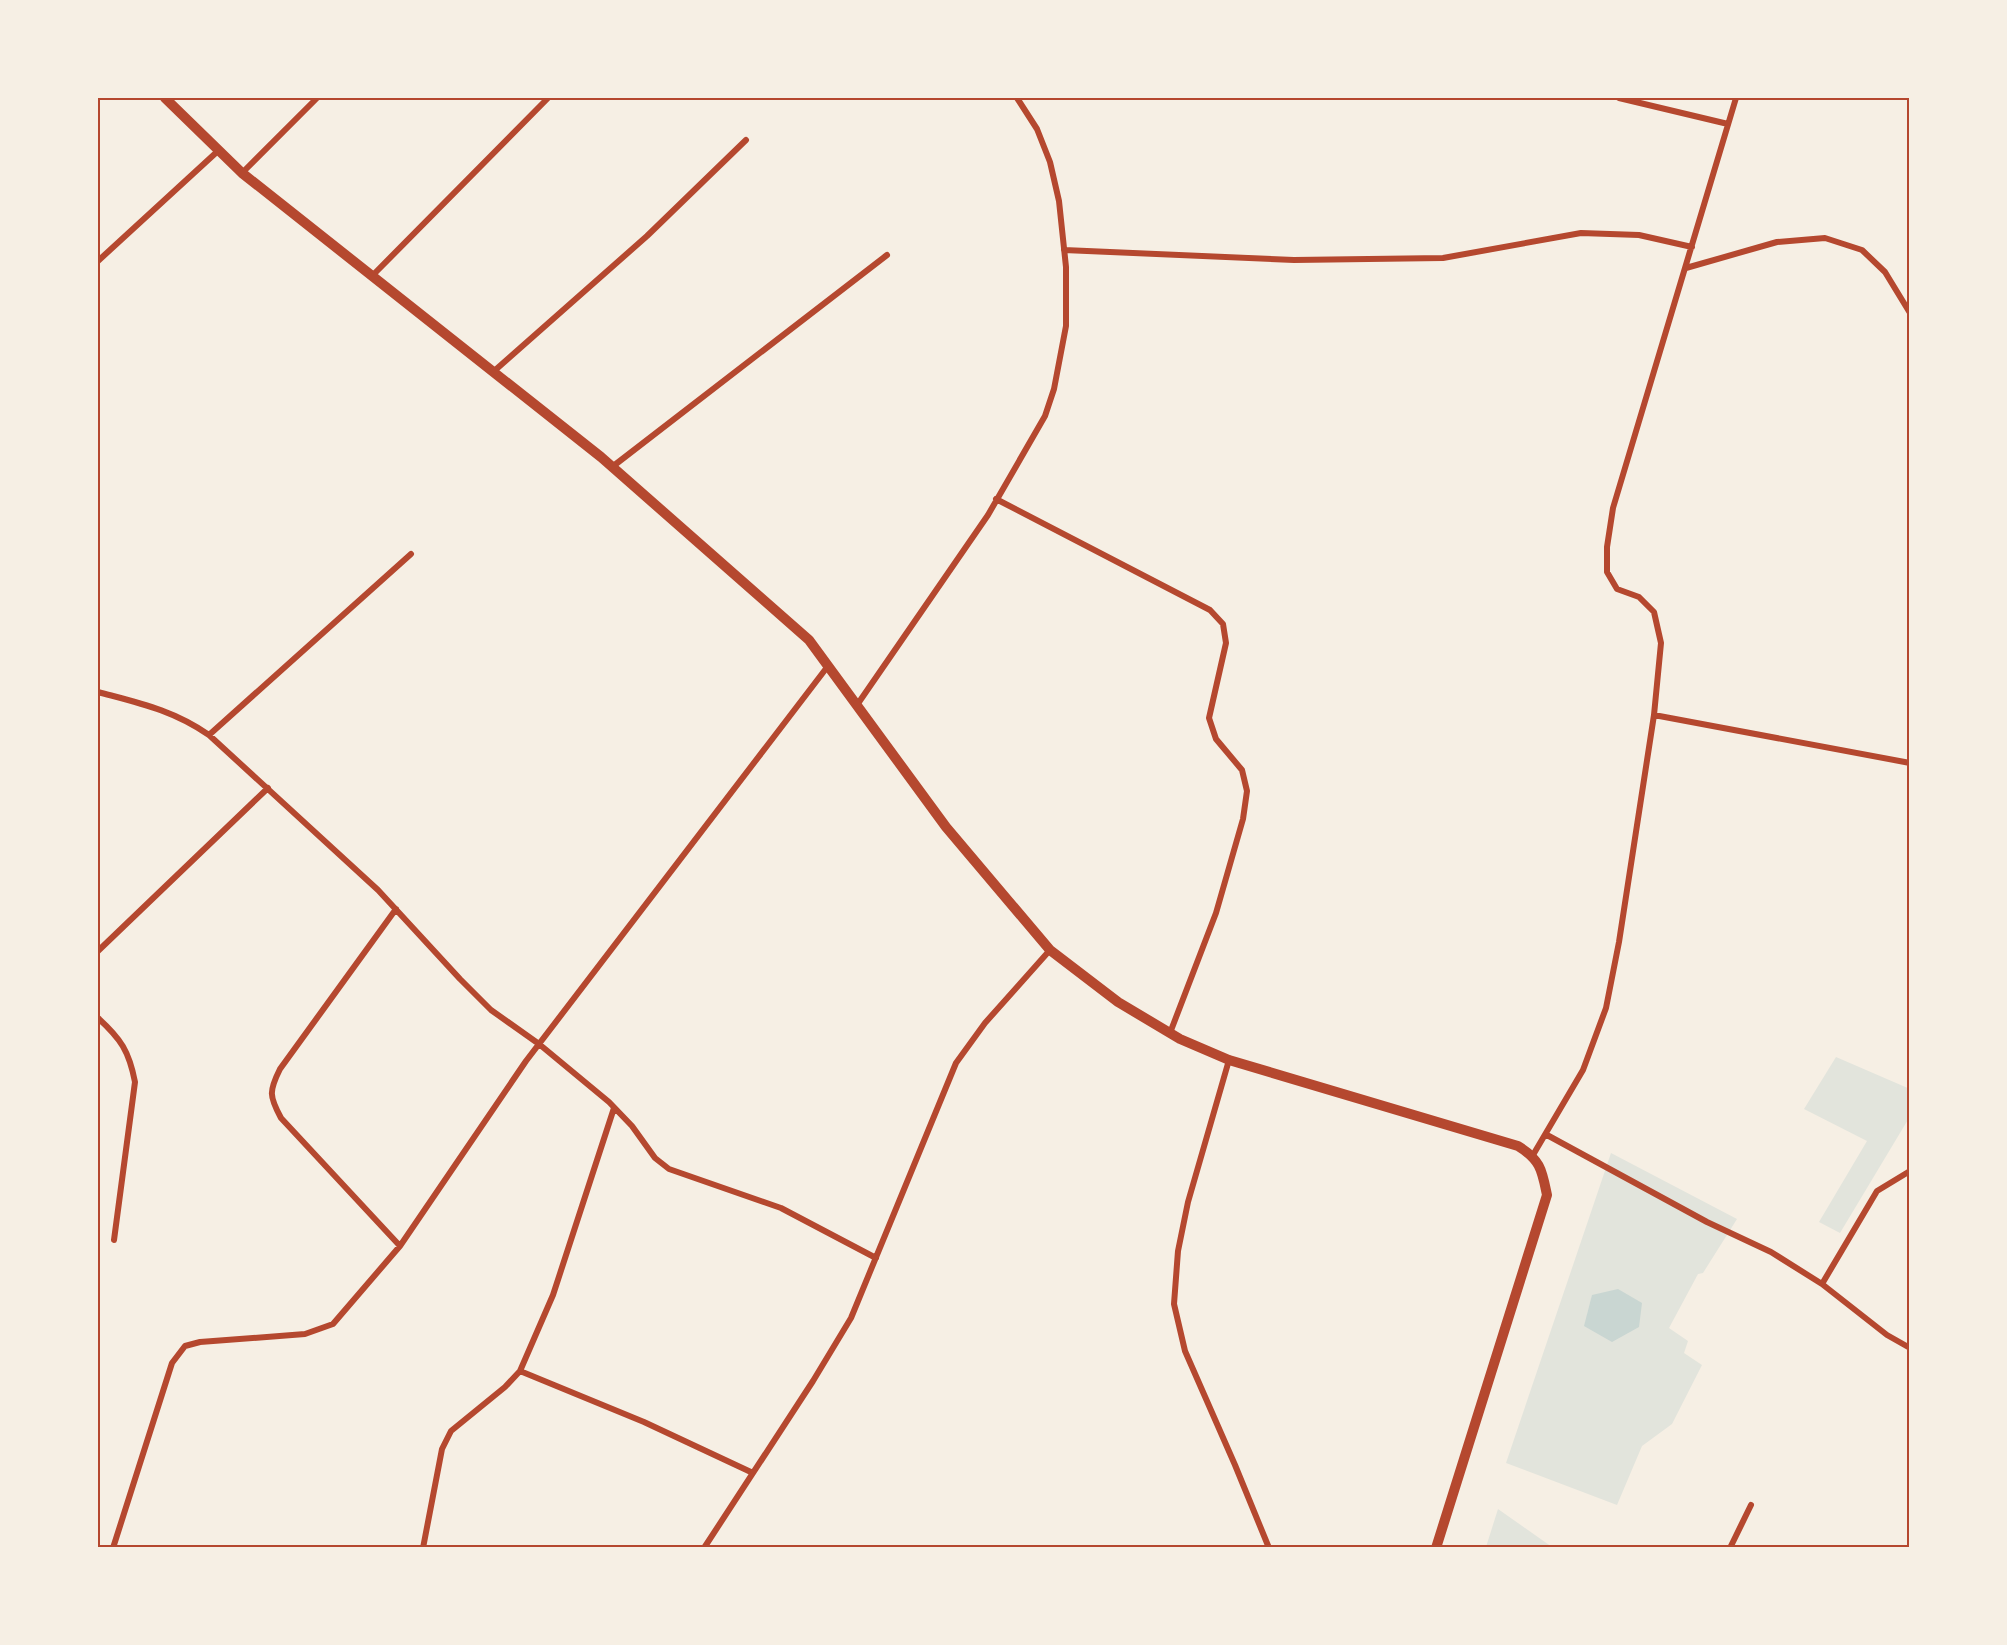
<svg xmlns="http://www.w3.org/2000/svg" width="2007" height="1645" viewBox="0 0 2007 1645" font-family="'Fira Sans',sans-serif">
  <rect width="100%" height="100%" fill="#f6efe4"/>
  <path fill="#e2e4dc" d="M1836 1057 1910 1089 1909 1118 1840 1233 1819 1222 1867 1141 1804 1109Z
    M1611 1153 1737 1219 1703 1273 1698 1274 1669 1328 1688 1341 1684 1353 1702 1365 1672 1424 1642 1446 1617 1505 1506 1463Z
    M1498 1509 1552 1547H1486Z"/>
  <path fill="#c9d6d2" d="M1618 1289 1642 1303 1639 1327 1612 1342 1584 1326 1592 1295Z"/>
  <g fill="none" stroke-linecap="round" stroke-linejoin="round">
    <path stroke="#b5482f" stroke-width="6" d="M1619 98 1728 124
      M242 173 317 98
      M1064 250 1294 260 1443 258 1581 233 1639 235 1692 247
      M98 261 219 150
      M1686 268 1777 242 1825 238 1862 250 1885 272 1910 313
      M372 276 548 98
      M493 372 647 236 746 140
      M612 467 887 255
      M996 499 1210 610 1223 624 1226 643 1209 718 1216 739 1242 770 1247 791 1243 819 1216 913 1170 1033
      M98 692C139 703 173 710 209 735L378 890 460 979 491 1010 539 1044 609 1102 632 1126 655 1158 669 1169 781 1208 876 1258
      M857 705 988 515 1045 416 1054 389 1066 326V267L1059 201 1050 162 1037 129 1017 98
      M1654 715 1910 763
      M209 735 411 554
      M396 909 280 1069C269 1091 269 1096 281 1118L400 1246
      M98 951 268 788
      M98 1018C121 1039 129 1051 135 1082L114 1240
      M1229 1060 1188 1202 1178 1251 1174 1304 1185 1351 1235 1465 1269 1548
      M1547 1135 1707 1222 1771 1252 1822 1284 1887 1335 1910 1348
      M1533 1155 1583 1070 1606 1008 1619 942 1654 715 1661 643 1654 612 1639 597 1617 589 1607 572V547L1613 508 1736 98
      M1822 1284 1877 1191 1910 1171
      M520 1371 644 1422 753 1473
      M113 1548 172 1363 185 1346 200 1342 305 1334 333 1324 400 1246 526 1061 828 666
      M423 1548 442 1449 451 1431 505 1387 520 1371 553 1295 614 1108
      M704 1548 813 1381 851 1318 956 1063 985 1023 1050 950
      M1730 1548 1751 1505"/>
    <path stroke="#b5482f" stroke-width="10" d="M165 98 242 173 601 457 809 640 946 827 1050 950 1118 1002 1180 1039 1229 1060 1518 1146C1541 1160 1542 1171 1547 1195L1436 1548"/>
  </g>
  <rect width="2007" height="1645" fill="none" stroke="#f6efe4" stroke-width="198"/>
  <rect x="99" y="99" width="1809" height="1447" fill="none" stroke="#b5482f" stroke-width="2"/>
</svg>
